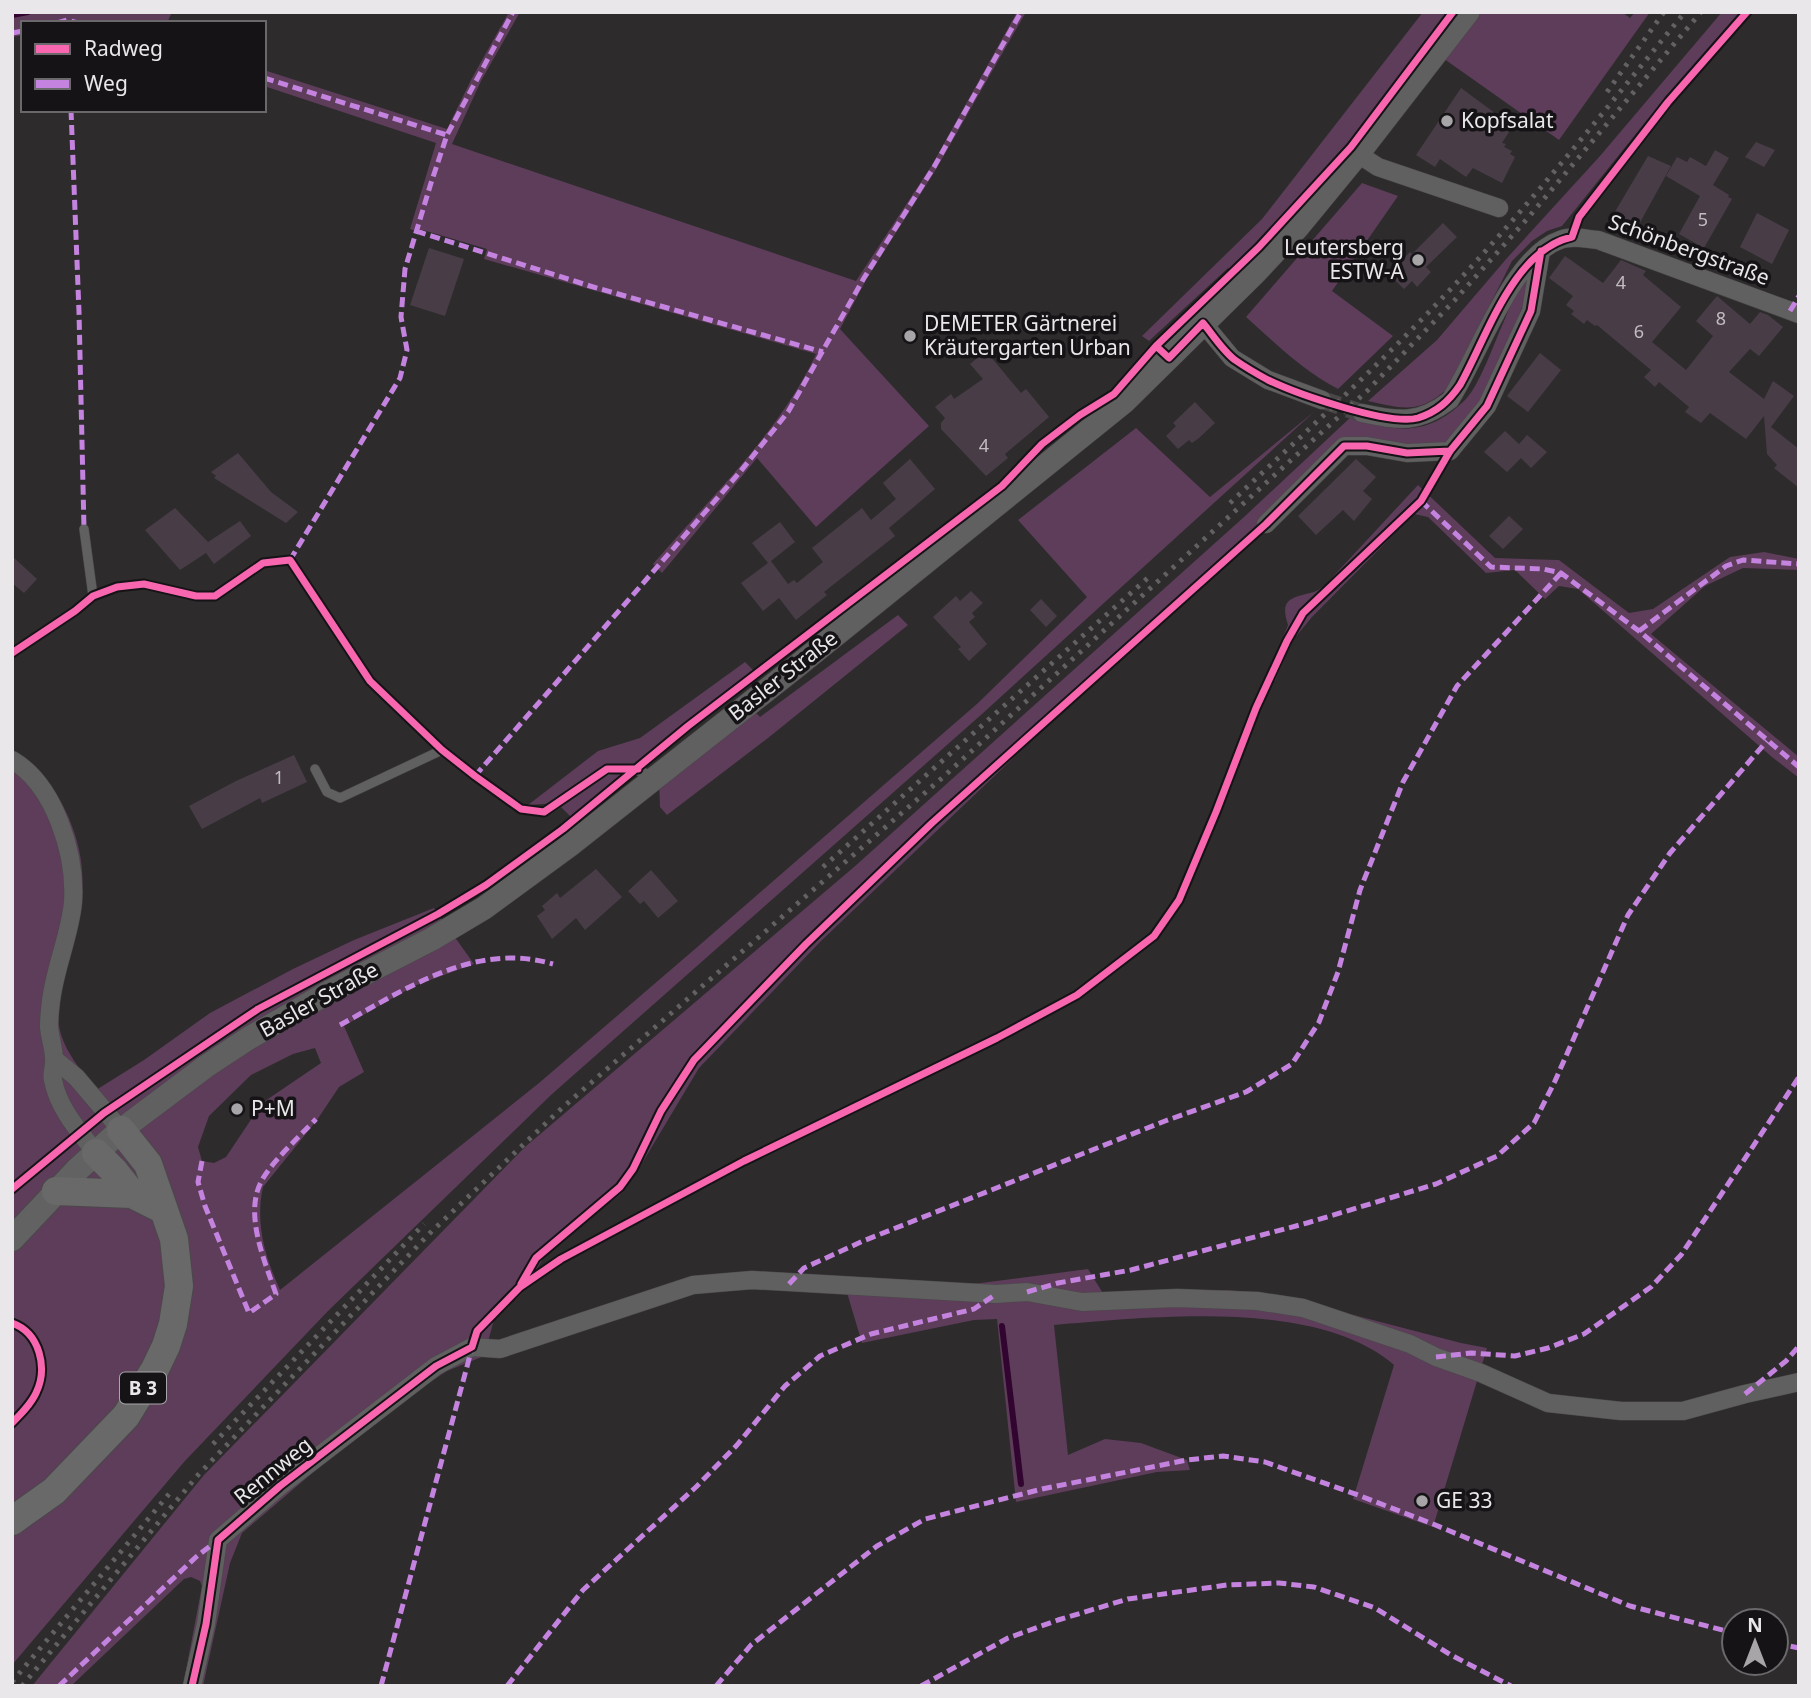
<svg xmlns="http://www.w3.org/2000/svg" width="1811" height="1698" viewBox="0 0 1811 1698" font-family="'Noto Sans',sans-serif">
  <rect width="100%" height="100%" fill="#2d2b2c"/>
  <path fill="#5d3d5a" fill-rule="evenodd" d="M12 12H172L167 23H23V35L12 37Z
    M509 12H520L481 81 452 144 856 281 932 165 1017 12H1026L935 171 866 280 840 329 929 426 816 527 757 458 662 573 653 564C709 499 780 432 816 354L484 259 487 249 423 230 416 231 410 229 436 143 264 86V70L447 129 472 78Z
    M1423 12H1622L1630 18 1635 12H1650L1559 140 1430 49 1306 204 1237 275 1228 268 1149 341 1142 336 1262 219Z
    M1722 12H1753L1672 104 1663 100 1562 226 1547 231 1532 241 1512 261 1448 388C1420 414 1403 409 1368 401L1437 340 1507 258 1600 156Z
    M1362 183 1398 196 1332 291 1393 336 1338 389C1303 371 1275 343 1246 317Z
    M1528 279 1531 284 1488 395 1458 432 1445 442 1428 446 1346 442 1269 527 1028 744 820 942 699 1068 638 1170 622 1193 546 1254 522 1293 494 1320 484 1356 447 1371 420 1389 344 1446 242 1533 230 1563 203 1686H183L202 1586 200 1581 191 1577 184 1579 71 1686H32L204 1475 525 1147 854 867 1244 517 1352 416C1397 434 1429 436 1466 399 1480 384 1495 341 1504 321 1510 307 1517 287 1528 279Z
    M1315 411 982 714 551 1095 328 1311 184 1462 12 1665V752C23 761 36 769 45 779 55 790 62 803 68 816 88 863 85 897 73 946 66 972 56 998 59 1025 62 1049 82 1071 96 1090L144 1060 210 1013 293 969 354 940 434 908 474 964 414 986 344 1026 364 1072 339 1087 317 1120 263 1187C255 1223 265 1257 280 1290L539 1083 695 949 978 703 1087 597 1018 520 1136 428 1210 497ZM315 1048 321 1063 262 1103 226 1157 214 1163 202 1161 198 1147 209 1116 251 1075 293 1054Z
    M1418 485 1495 558 1559 560 1629 613 1653 609 1730 557 1764 552 1799 559V570L1743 568 1705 586 1651 634 1799 757V778L1772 757 1578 589 1559 586 1545 599 1515 570 1486 573 1428 517 1414 514 1312 617 1293 640 1275 681 1267 676 1288 625C1279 598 1292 598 1314 592 1319 590 1324 586 1328 582Z
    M898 615 908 625 768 738 667 815 660 807 659 780 752 709 760 717Z
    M745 662 755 672 572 818 557 803 528 805 598 751 640 738Z
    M1088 1269 1104 1295 1228 1290 1277 1295 1461 1343 1487 1348 1433 1527 1353 1499 1394 1365C1316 1298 1151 1317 1054 1325L1068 1455 1105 1439 1141 1443 1187 1460 1190 1470 1157 1472 1016 1502 997 1319 974 1320 862 1343 842 1276 973 1284Z"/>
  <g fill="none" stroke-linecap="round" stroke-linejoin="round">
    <path stroke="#320430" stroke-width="6" d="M12 15 28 12
      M1002 1326 1021 1484"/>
  </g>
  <path fill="#483d47" d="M1461 88 1503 119 1498 126 1509 132 1502 143 1506 144 1504 147 1512 151 1510 154 1515 157 1502 183 1473 168 1466 177 1440 159 1435 167 1416 155Z
    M1756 142 1775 150 1764 167 1745 157Z
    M1715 150 1729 158 1713 185 1729 195 1728 197 1732 199 1704 248 1679 234 1700 196 1666 176 1677 157 1687 162 1690 157 1706 166Z
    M1648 156 1671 166 1637 228 1613 215Z
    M1757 213 1789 230 1772 264 1740 247Z
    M1443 223 1457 237 1426 267 1431 272 1417 287 1412 281 1404 289 1391 276 1399 269 1396 266 1410 252 1412 254Z
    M429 248 464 259 445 316 410 305Z
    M1565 256 1603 283 1621 260 1646 271 1643 275 1681 307 1652 342 1686 370 1713 336 1696 321 1717 296 1750 324 1760 312 1768 315 1783 327 1759 356 1750 349 1729 372 1764 399 1773 381 1794 396 1771 427 1799 449V488L1774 468 1777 465 1767 454 1764 416 1746 439 1710 413 1701 423 1685 412 1689 407 1659 382 1655 387 1644 377 1651 370 1597 325 1595 326 1587 320 1584 324 1571 314 1574 311 1566 305 1573 296 1549 278Z
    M986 351 1021 393 1026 389 1049 417 1005 454 1008 458 986 476 941 429V423L945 418 935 407 951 394 954 399 983 379 970 364Z
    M1540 353 1561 370 1528 412 1507 396Z
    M1195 402 1215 423 1199 438 1192 443 1189 440 1178 449 1166 436 1176 426 1173 423Z
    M1505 431 1519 444 1527 435 1547 452 1531 468 1521 458 1507 472 1484 452Z
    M238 453 271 492 298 512 286 523 214 478 216 476 211 472Z
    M910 459 935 489 889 528 895 536 824 592 827 595 796 620 779 598 763 611 741 583 768 563 752 543 780 522 795 542 771 561 788 584 794 580 797 583 823 562 812 548 862 508 871 520 896 499 883 483Z
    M1356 459 1376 477 1363 491 1372 499 1354 521 1343 510 1316 535 1298 516Z
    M175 508 208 542 240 521 251 536 214 564 206 553 180 570 145 530Z
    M1509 516 1523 529 1503 549 1489 536Z
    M12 556 37 579 24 593 12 583Z
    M971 591 983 603 972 613 975 617 969 622 987 644 969 661 958 649 961 647 933 617 956 596 960 601Z
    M1041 599 1057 616 1046 627 1030 610Z
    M294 755 307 782 262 803 260 798 202 829 189 806 236 781Z
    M596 869 622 897 585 930 576 918 552 939 537 916 545 910 542 906 557 893 560 898Z
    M651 870 678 901 658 918 644 901 640 904 628 891Z"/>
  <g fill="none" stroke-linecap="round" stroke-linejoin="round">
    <path stroke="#494748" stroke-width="18" stroke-dasharray="18 9" stroke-linecap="butt" d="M1322 400 1362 413"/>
    <defs>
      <path id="service" d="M84 529 93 596
        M12 653 75 611 93 596 117 587 144 584 196 596H215L263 563 290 560 370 681 442 750 475 776 521 809 544 812C584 790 601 753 652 776
        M315 769 327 792 340 798 442 750"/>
      <path id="minor" d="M1358 154 1378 167 1499 208
        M1203 323 1232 358 1268 380 1322 400
        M1362 413C1399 421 1419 424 1450 400 1478 357 1512 256 1560 240 1572 235 1585 239 1598 240L1799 314
        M1266 524 1344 446H1367L1407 453 1450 451 1487 406 1531 311 1541 251
        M12 760C55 785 76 855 73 902 70 935 55 967 51 1001 50 1009 49 1019 49 1027 50 1038 54 1049 54 1059 55 1066 51 1073 53 1080 58 1108 79 1131 96 1153
        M54 1059 76 1077 121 1130
        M192 1686 206 1624 218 1540 280 1486 436 1366 472 1347 500 1349 693 1285 752 1280 996 1294 1027 1292 1082 1302 1177 1298 1257 1301 1303 1308 1410 1344 1436 1357 1481 1373 1548 1403 1621 1411H1683L1745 1394 1799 1382"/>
      <path id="tertiary" d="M121 1130 205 1067 249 1038 329 992 432 939 484 908 570 845 797 666 1124 402 1255 273 1298 227 1358 154 1468 12"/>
      <path id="secondary" d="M12 1239 77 1170 121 1130"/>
      <path id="primary" d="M96 1153 114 1171 132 1194
        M56 1191 132 1194 162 1209
        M12 1521 54 1491 126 1416 155 1369 166 1346 173 1324 179 1286 174 1239 148 1164 121 1130"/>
    </defs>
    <use href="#service" stroke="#4b494a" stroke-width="10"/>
    <use href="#minor" stroke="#4b494a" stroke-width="19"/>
    <use href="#tertiary" stroke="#4b494a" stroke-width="24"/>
    <use href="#secondary" stroke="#4b494a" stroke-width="26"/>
    <use href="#primary" stroke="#4b494a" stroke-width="30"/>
    <use href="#service" stroke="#606060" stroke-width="9"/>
    <use href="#minor" stroke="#606060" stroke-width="18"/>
    <use href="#tertiary" stroke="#606060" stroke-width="23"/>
    <use href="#secondary" stroke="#636262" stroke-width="24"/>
    <use href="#primary" stroke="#6a696a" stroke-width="28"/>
    <path stroke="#636262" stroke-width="5" stroke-dasharray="3.5 7" stroke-linecap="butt" d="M1607 92 1664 12
      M1230 503C1296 441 1363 380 1426 315 1518 220 1601 115 1685 12
      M823 867 1150 576
      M213 1444 424 1224
      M12 1682 169 1494
      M22 1686 198 1475 430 1233 562 1108 942 778 1368 390 1454 301 1527 219 1701 12"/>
    <path stroke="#c483df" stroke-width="5" stroke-dasharray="10 5" stroke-linecap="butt" d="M57 23 67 20 78 23
      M12 33 23 31
      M264 78 447 135
      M71 110 79 312 84 529
      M416 231 590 286 823 352
      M1790 311 1799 296
      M1421 501 1491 567 1543 569 1561 573 1639 631 1799 767
      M290 560 400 378 407 350 401 317 405 269 431 183 447 135 513 12
      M1639 631 1726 566 1743 560 1799 564
      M475 776 740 472 788 412 864 278 934 167 1021 12
      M340 1025C406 989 475 941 553 964
      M202 1161 198 1182 205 1206 249 1313 276 1294C265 1262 245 1217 260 1184 268 1165 301 1135 316 1119
      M789 1284 804 1268 863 1241 1165 1121 1246 1092 1292 1064 1319 1022 1338 972 1360 890 1403 782 1457 686 1561 573
      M1027 1292 1058 1283 1131 1270 1307 1223 1436 1184 1497 1156 1534 1123 1555 1081 1628 915 1670 853 1767 741
      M1436 1357 1471 1353 1515 1356 1548 1348 1584 1334 1651 1287 1681 1255 1799 1077
      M1745 1394 1786 1361 1799 1346
      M1776 1643 1799 1648
      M59 1686 196 1557 218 1540
      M381 1686 472 1348
      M507 1686 583 1590 696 1487 737 1445 785 1386 820 1356 871 1334 974 1309 996 1294
      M716 1686 751 1645 877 1546 925 1519 1042 1489 1187 1460 1223 1456 1265 1462 1358 1495 1433 1524 1630 1606 1734 1633
      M921 1686 1008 1638 1058 1620 1128 1599 1227 1585 1279 1583 1314 1587 1375 1608 1451 1655 1511 1686"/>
    <defs>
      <path id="cycleway" d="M1156 346 1169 358 1203 323C1213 335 1223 351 1235 360 1245 367 1257 374 1268 380 1297 394 1389 426 1418 418 1437 412 1449 401 1460 385 1487 337 1513 250 1572 237L1579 217 1668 102 1747 12
        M12 653 75 611 93 596 117 587 144 584 196 596H215L263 563 290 560 370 681 442 750 475 776 521 809 544 812 607 769H638
        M12 1189 104 1113 258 1009 438 914 486 885 563 829 688 726 1002 486 1042 444 1080 415 1114 394 1156 346 1259 247 1351 147 1453 12
        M521 1284 536 1258 620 1187 633 1169 661 1111 694 1060 806 944 932 823 1266 524 1344 446H1367L1407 453 1450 451
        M12 1323C40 1333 48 1368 36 1393 31 1404 21 1414 12 1423
        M192 1686 206 1624 218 1540 280 1486 436 1366 472 1347 477 1331 520 1287 561 1259 744 1161 997 1038 1077 995 1154 936 1179 900 1216 812 1256 708 1287 641 1303 613 1421 501 1450 451 1487 406 1531 311 1541 251"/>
    </defs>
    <use href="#cycleway" stroke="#151315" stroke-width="11"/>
    <use href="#cycleway" stroke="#f766af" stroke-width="7"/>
  </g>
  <g fill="#a7a5a7" stroke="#151315" stroke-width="2.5">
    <circle cx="1447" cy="121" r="7"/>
    <circle cx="1418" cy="260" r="7"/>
    <circle cx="910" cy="336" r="7"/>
    <circle cx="237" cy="1109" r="7"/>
    <circle cx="1422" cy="1501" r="7"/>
  </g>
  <g text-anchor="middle" stroke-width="7" stroke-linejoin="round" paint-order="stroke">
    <g font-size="18" fill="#c1bcc0">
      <text x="1703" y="226">5</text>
      <text x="1621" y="289">4</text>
      <text x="1721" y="325">8</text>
      <text x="1639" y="338">6</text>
      <text x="984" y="452">4</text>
      <text x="279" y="784">1</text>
    </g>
    <rect fill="#151315" stroke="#a9a7a9" stroke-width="2" x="120" y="1372.5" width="46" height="31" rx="5"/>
    <g font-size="19" font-weight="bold" fill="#e9e7e9">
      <text x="143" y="1395">B 3</text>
    </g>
    <g font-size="21" fill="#e9e7e9" stroke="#151315" text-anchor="start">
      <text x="1461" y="128">Kopfsalat</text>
      <text x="1404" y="255" text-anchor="end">Leutersberg<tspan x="1404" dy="24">ESTW-A</tspan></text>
      <text x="924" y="331">DEMETER Gärtnerei<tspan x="924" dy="24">Kräutergarten Urban</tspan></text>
      <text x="251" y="1116">P+M</text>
      <text x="1436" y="1508">GE 33</text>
    </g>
    <g font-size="21" fill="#e9e7e9" stroke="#151315">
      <text transform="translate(1689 250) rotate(20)" y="7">Schönbergstraße</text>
      <text transform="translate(783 676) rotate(-38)" y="7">Basler Straße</text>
      <text transform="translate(319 1000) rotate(-29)" y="7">Basler Straße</text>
      <text transform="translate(273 1471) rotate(-39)" y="7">Rennweg</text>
    </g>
  </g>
  <rect width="1811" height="1698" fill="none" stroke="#e9e7e9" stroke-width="28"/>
  <rect x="21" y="21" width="245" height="91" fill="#151315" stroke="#6a686a" stroke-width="2"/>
  <rect x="35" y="44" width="35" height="10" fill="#f766af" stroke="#6a686a" stroke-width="2"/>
  <text x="84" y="56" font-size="21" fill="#e9e7e9">Radweg</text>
  <rect x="35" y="79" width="35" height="10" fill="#c483df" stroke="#6a686a" stroke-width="2"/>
  <text x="84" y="91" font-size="21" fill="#e9e7e9">Weg</text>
  <g transform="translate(1755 1642)"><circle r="33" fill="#151315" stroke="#6a686a" stroke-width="2"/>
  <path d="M0-5L12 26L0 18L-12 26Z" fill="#a7a5a7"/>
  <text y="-10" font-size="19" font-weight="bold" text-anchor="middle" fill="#e9e7e9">N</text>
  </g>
</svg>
